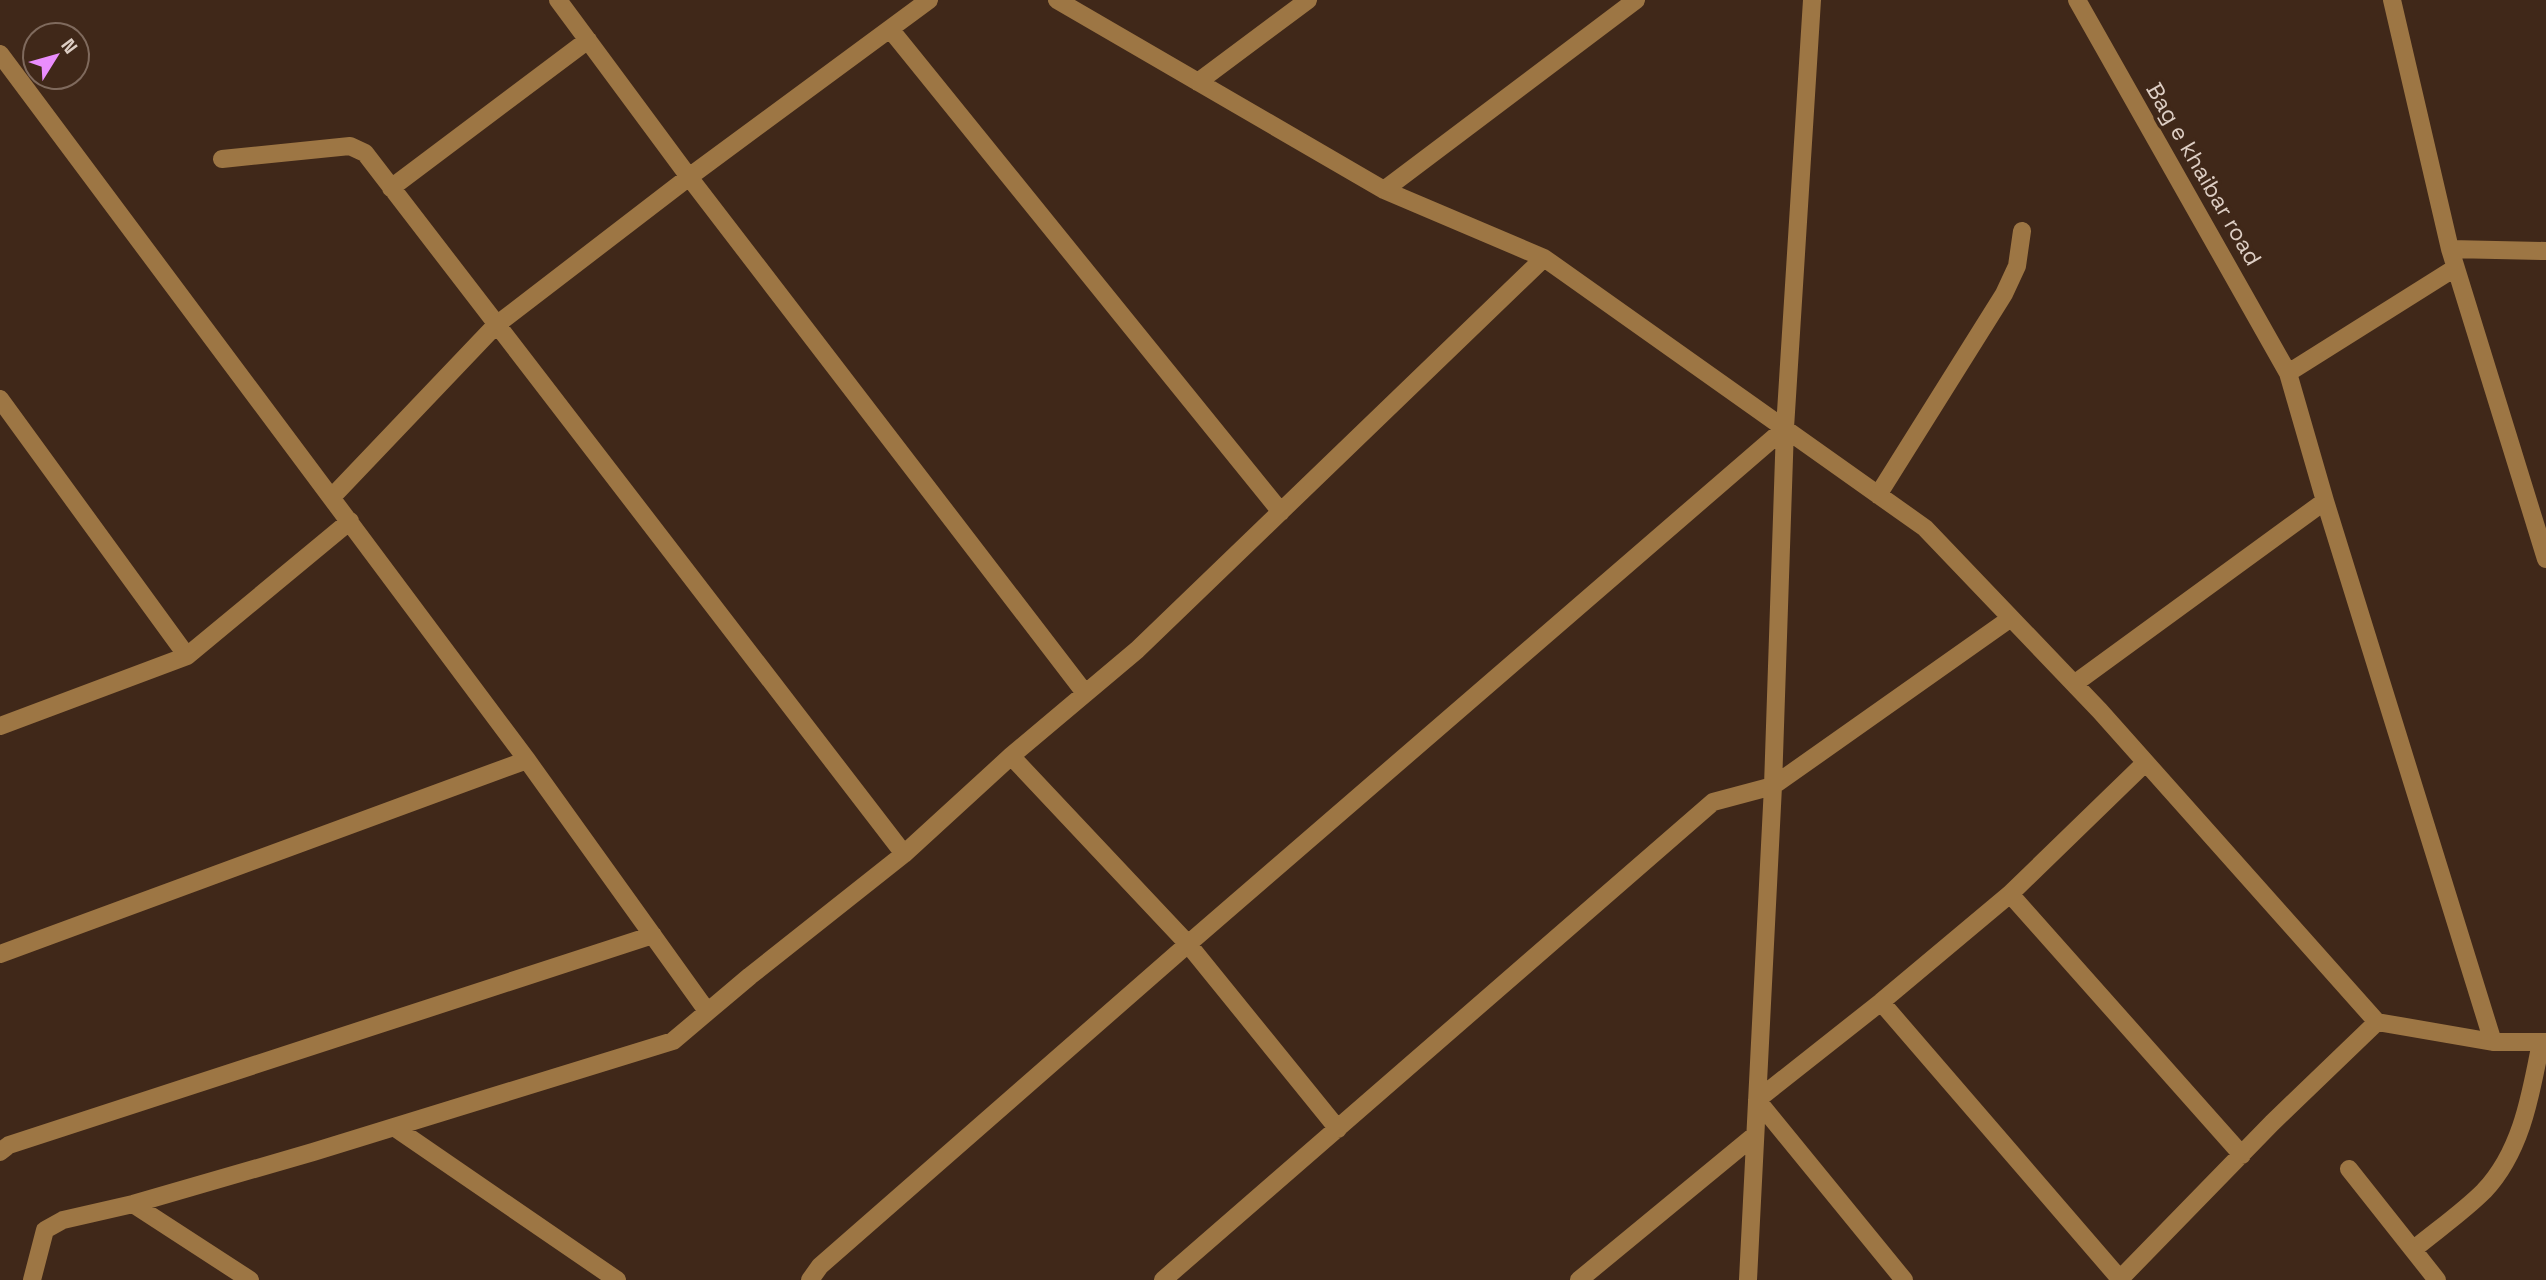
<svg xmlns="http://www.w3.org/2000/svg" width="2546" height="1280" viewBox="0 0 2546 1280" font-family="'Space Grotesk',sans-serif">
  <rect width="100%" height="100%" fill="#402819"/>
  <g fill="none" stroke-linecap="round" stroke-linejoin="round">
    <path stroke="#9d7644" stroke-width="18" d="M558 0 689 177 1085 693
      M1057 0 1384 190 1544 258 1925 528 2100 711 2377 1022 2272 1123 2119 1280
      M2077 0 2288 373 2325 501 2493 1042
      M2392 0 2450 249 2546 251
      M890 29 1281 512
      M0 54 527 760 707 1011
      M1198 82 1308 0
      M222 159 350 146 365 153 904 854
      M391 188 588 40
      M1384 190 1636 0
      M2450 249 2546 559
      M2288 373 2455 268
      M0 399 187 656 0 726
      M1878 495 2004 294 2017 266 2022 231
      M332 497 495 326 689 177 929 0
      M187 656 350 521
      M2074 684 2325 501
      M1011 756 1188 944 1338 1129
      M2010 894 2242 1155
      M0 954 527 760
      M1881 1002 2120 1279
      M2377 1022 2493 1042H2546
      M394 1127 617 1280
      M0 1152 9 1145 653 935
      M2349 1169 2437 1280
      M133 1204 250 1280
      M2414 1249C2437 1230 2463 1212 2484 1191 2522 1151 2531 1093 2541 1042
      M32 1280 45 1230 63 1220 133 1204 313 1152 673 1041 750 976 904 854 1011 756 1137 650 1544 258
      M810 1280 820 1266 1188 944 1785 428 1812 0
      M1163 1280 1713 802 1773 786 2011 618
      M1579 1280 1755 1135
      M1748 1280 1773 786 1785 428
      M1904 1280 1757 1100 1881 1002 2010 894 2145 763"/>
  </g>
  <g text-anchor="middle" stroke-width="7" stroke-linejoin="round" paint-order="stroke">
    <g font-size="23" fill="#ddcec4" stroke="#402819">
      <text transform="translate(2204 174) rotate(60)" y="8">Bag e khaibar road</text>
    </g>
  </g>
  <g transform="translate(56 56) rotate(53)"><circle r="33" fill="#402819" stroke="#7f6a5d" stroke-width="2"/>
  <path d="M0-5L12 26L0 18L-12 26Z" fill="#ea8dfd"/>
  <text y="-10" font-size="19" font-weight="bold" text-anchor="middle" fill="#ddcec4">N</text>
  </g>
</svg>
